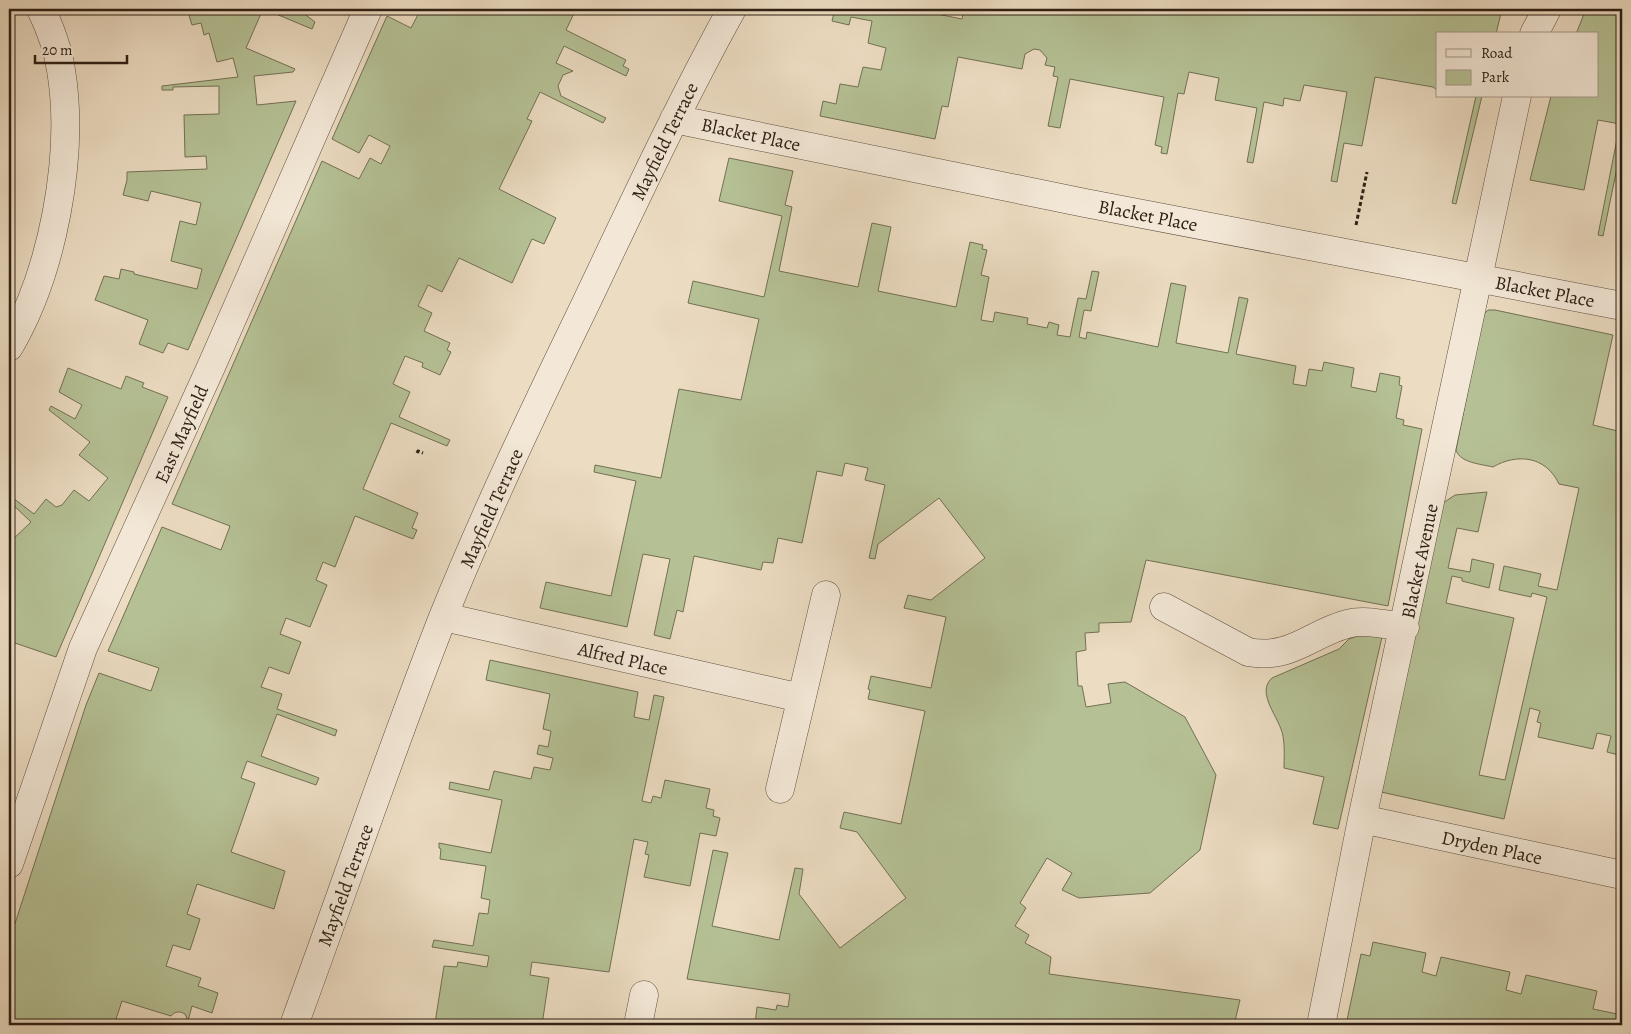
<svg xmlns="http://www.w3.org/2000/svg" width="1631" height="1034" viewBox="0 0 1631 1034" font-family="Alegreya,serif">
  <rect width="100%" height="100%" fill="#ecdcc2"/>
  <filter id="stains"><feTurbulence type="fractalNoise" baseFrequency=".004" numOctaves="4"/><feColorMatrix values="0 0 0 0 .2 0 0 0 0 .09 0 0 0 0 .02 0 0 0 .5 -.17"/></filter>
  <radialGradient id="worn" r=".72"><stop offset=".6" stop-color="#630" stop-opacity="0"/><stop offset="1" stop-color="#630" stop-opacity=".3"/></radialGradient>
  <path fill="#b5c195" stroke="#727054" d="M187 9H263L246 48 295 69 293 72 254 76 257 105 296 101 188 350 168 343 163 353 139 344 148 320 95 300 104 276 119 279 121 269 134 272V274L197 289 202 269 171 261 180 221 196 225 201 203 151 191 148 201 123 195 127 180V172L207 169 206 156 185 157 184 115 219 114V86L173 87V90H162V86L238 77 233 58 217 62 209 33 204 35 201 23 192 25Z
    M264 9H298L315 22 312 29Z
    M421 9H576L566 30 626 60 623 66 629 69 626 76 564 46 556 63 573 71 563 75 558 86 561 96 606 118 603 123 540 92 527 119 532 121 499 189 556 218 544 244 532 239 512 283 459 258 442 292 428 285 418 306 432 313 424 331 450 343 447 350 451 352 440 375 422 367 423 363 405 356 393 384 410 392 399 417 450 440 447 446 391 423 363 489 418 513 412 528 417 530 413 539 355 516 335 567 323 562 316 580 327 585 310 627 286 618 280 634 301 642 289 674 269 667 261 687 282 694 277 709 337 730 335 736 277 714 261 756 319 778 316 785 247 761 241 778 255 783 231 852 285 871 274 909 197 884 187 914 200 919 190 950 173 945 166 966 201 978 198 986 218 993 212 1013 192 1006 188 1021 185 1014C180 1011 175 1011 171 1016L122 1001 114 1025H9V942L86 705 99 673 151 691 159 668 108 651 162 527 221 550 230 526 172 504 322 161 359 179 370 158 381 164 390 146 369 135 359 153 332 139 387 16 411 28Z
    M835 9H938L937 14 962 19 964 9H1502L1496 34H1437V90L1433 87 1375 77 1362 146 1344 143 1337 182 1331 181 1347 92 1304 85 1300 101 1284 98 1283 106 1264 102 1253 163 1247 162 1257 108 1215 100 1219 78 1189 72 1184 94 1178 93 1167 154 1161 153 1162 147 1155 145 1164 97 1070 79 1060 128 1048 126 1058 77 1053 76 1055 67 1045 65 1047 58 1040 50 1034 49 1025 54 1022 69 958 57 948 107 942 106 935 139 820 116 823 101 836 104 840 84 858 87 863 67 881 70 886 48 868 43 872 21 851 17 849 25 832 21Z
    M1586 9H1622V169L1617 168 1603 236 1598 235 1620 124 1598 120 1584 190 1530 180 1551 96H1597V34H1576Z
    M1476 96H1482L1456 204 1452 203Z
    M729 158 793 171 785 205 792 207 779 271 858 287 872 223 891 227 878 291 956 307 970 242 983 245 982 249 987 250 981 275 989 277 981 320 993 322 995 312 1028 318 1027 324 1047 328 1049 322 1059 325 1057 335 1070 337 1078 298 1086 299 1092 271 1099 272 1091 311 1084 310 1079 337 1086 339 1087 332 1158 347 1171 283 1186 286 1176 343 1228 353 1239 297 1248 299 1236 354 1296 366 1293 384 1306 386 1309 369 1322 371 1324 362 1354 368 1351 387 1376 392 1380 373 1400 377 1399 385 1402 386 1396 418 1404 420 1403 425 1422 429 1388 606 1146 560 1131 622 1099 623V632L1085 633 1086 650 1076 652 1078 686H1082L1086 707 1111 703 1108 684 1125 682 1185 717 1216 775 1200 850 1150 893 1079 898 1062 890 1072 873 1047 858 1020 903 1026 908 1015 926 1029 935 1025 943 1051 957 1049 974 1240 1000 1234 1025H1176L1138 1020 1137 1025H755L757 1007 776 1010 777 1005 788 1007 790 994 687 979 713 850 728 853 712 926 779 940 795 868 803 869 799 894 840 948 906 898 857 832 840 828 844 812 901 824 925 711 868 699 870 690 868 689 871 676 931 688 946 617 904 608 908 595 931 600 985 558 939 498 878 544 875 559 869 558 885 485 865 480 868 468 845 463 842 476 817 471 802 543 778 538 773 563 763 562 761 570 694 556 683 612 677 610 670 639 654 635 670 559 643 554 627 627 540 608 546 582 611 596 636 481 594 472 595 465 661 478 679 389 741 400 759 319 688 303 693 281 764 297 782 216 719 201Z
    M1488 310H1495L1613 335 1593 425 1622 432V740L1619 755 1607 752 1611 736 1597 733 1593 749 1538 737 1541 723 1537 722 1540 711 1530 708 1504 819 1381 792 1443 503 1455 495 1487 492 1478 532 1457 528 1448 568 1470 572 1472 559 1494 564 1489 588 1462 581V578L1452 576 1446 603 1514 618 1479 775 1505 780 1547 597 1532 593 1531 597 1499 590 1504 566 1541 574 1538 586 1557 590 1579 488 1559 484C1546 456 1517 453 1493 467 1481 464 1460 463 1456 450L1483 315Z
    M68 368 121 389 126 376 144 383 142 387 168 397 56 657 9 641V577L11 575 9 572V543L31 522 9 501V495L34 514 46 499 56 507 62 505 74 490 89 501 108 478 79 455 90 442 49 410 51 406 75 419 82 405 59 392Z
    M1360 635 1382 637 1338 829 1313 824 1324 777 1284 768C1284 758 1285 747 1283 736 1280 718 1255 693 1272 678L1339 649 1349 639Z
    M490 660 638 692 634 717 649 720 654 695 664 697 642 801 651 803 653 796 661 798 665 780 710 789 706 808 714 810 713 816 720 818 716 836 700 833 690 886 644 877 649 855 645 854 648 842 634 839 609 972 532 962 530 975 549 978 542 1025 512 1023 511 1025H451L435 1023 444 966 457 967 458 962 487 967 489 956 432 947 434 940 473 946 479 913 488 914 490 900 481 898 486 866 440 859 441 849 439 848V843L491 853 502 800 449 789 450 782 489 790 494 771 531 779 534 767 550 770 553 758 537 754 539 745 548 747 551 731 543 729 550 694 486 680Z
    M1373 942 1426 953 1422 972 1436 976 1441 957 1510 972 1506 990 1521 994 1526 975 1597 991 1593 1009 1622 1015V1025H1346L1361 954 1370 956Z"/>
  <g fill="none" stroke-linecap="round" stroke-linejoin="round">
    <defs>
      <path id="minor" d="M1534 34 1547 9
        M674 119 1085 203 1622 306
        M9 347C53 272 75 155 61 70 58 49 50 28 41 9
        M1164 607 1248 652C1291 660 1310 634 1347 624 1365 619 1386 625 1405 627
        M444 617 801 698
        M780 789 826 595
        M1362 819 1622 875
        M9 864 83 648 211 367 368 9
        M294 1025C344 889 390 752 443 617 486 511 536 406 586 303 633 204 679 105 732 9
        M638 1025 644 995
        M1321 1025 1362 819 1517 96"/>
    </defs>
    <use href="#minor" stroke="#5e4f40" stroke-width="29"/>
    <path stroke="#2e2014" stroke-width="3" stroke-dasharray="4 2.5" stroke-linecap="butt" d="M1356 225 1367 172
      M417 453 418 451 423 453"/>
    <use href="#minor" stroke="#f3e8d7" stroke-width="28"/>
  </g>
  <g text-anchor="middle" stroke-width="4" stroke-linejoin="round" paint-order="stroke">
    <g font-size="19" fill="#2e2014" stroke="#f3e8d7">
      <text transform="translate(751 134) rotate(12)" y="7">Blacket Place</text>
      <text transform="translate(664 141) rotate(-64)" y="7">Mayfield Terrace</text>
      <text transform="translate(1148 215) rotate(11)" y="7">Blacket Place</text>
      <text transform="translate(1545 291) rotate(11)" y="7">Blacket Place</text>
      <text transform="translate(181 434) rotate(-66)" y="7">East Mayfield</text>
      <text transform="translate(491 508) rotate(-66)" y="7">Mayfield Terrace</text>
      <text transform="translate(1419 561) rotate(-78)" y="7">Blacket Avenue</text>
      <text transform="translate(623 658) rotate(13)" y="7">Alfred Place</text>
      <text transform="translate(1492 847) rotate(12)" y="7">Dryden Place</text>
      <text transform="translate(345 885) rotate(-70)" y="7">Mayfield Terrace</text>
    </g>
  </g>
  <rect width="1631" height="1034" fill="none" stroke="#ecdcc2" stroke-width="30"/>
  <rect x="10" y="10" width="1611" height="1014" fill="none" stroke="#2e2014" stroke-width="2.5"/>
  <rect x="15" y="15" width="1601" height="1004" fill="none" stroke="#2e2014"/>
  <rect x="1436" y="32" width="162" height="65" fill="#f3e8d7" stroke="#a49889"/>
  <rect x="1446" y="49" width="25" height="8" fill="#f3e8d7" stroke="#a49889"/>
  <text x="1481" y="58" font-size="15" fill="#2e2014">Road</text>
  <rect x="1446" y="70" width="25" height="15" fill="#b5c195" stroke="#a49889"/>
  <text x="1481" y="82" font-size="15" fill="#2e2014">Park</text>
  <path d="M35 55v8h92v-8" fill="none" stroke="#2e2014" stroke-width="2.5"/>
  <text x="42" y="55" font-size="15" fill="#2e2014" stroke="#f3e8d7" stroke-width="4" paint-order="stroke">20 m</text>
  <rect width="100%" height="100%" filter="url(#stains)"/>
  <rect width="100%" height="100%" fill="url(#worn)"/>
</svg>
